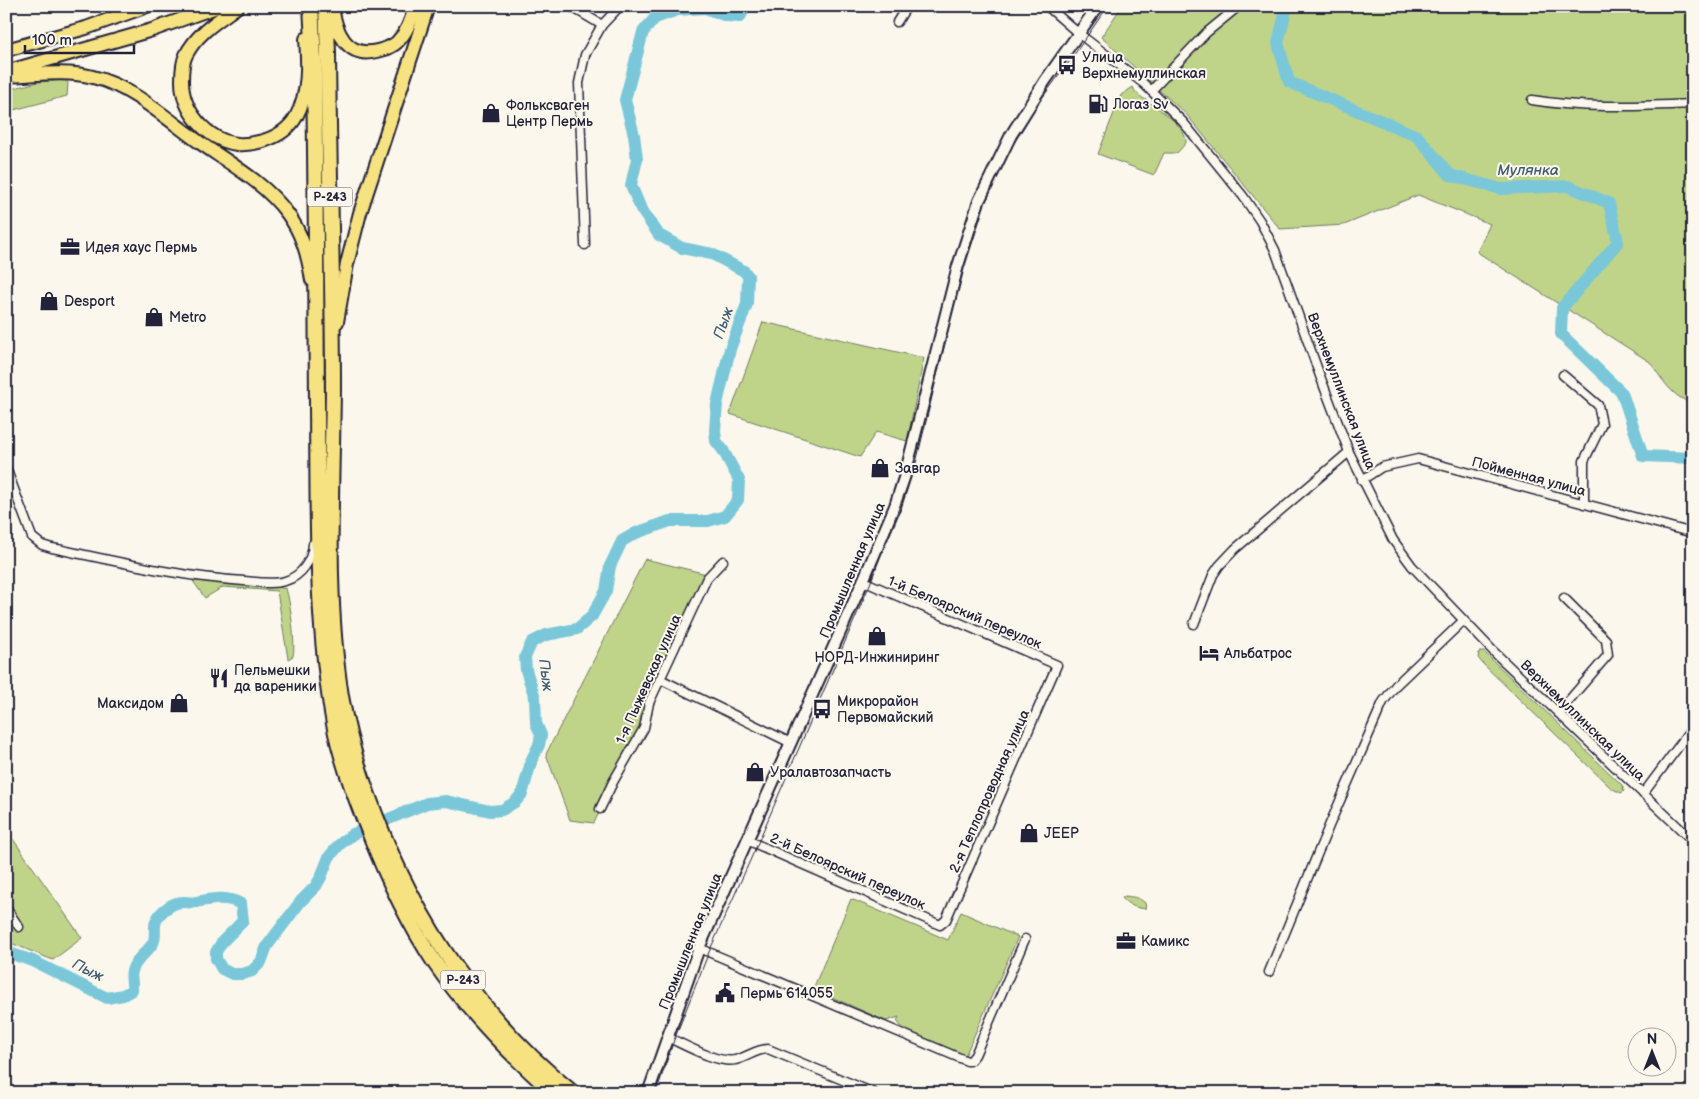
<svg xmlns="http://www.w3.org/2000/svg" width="1699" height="1099" viewBox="0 0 1699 1099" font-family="'Balsamiq Sans',sans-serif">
  <rect width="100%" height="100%" fill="#fbf7ec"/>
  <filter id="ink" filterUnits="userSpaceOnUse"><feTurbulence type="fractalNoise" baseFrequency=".02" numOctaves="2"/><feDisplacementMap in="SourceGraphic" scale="10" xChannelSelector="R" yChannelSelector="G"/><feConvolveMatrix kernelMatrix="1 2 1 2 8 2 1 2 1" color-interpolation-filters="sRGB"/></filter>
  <g filter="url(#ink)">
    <path fill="#bfd489" stroke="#707b62" d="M1122 6H1693V402C1675 402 1659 375 1650 362L1477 252 1490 224 1418 195 1344 225 1280 229 1187 115 1101 37Z
      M66 80 68 83 67 96 6 112V90L38 82Z
      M1133 87C1136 96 1143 97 1150 103 1162 111 1187 128 1186 143L1177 153H1164L1154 175 1098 154 1121 95Z
      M763 322 924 358 907 441 876 432 860 457 730 414Z
      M645 559 711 575 594 823 570 820 546 754Z
      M193 581 275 586 286 589C290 599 296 646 293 656L288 659 277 591 223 587 205 598Z
      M1479 652H1484L1622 785 1624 791 1621 793 1611 788 1483 664 1478 658Z
      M6 829 82 938 53 960 6 941Z
      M1125 896C1133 897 1139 897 1145 903L1146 908C1138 910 1127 904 1122 898Z
      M851 899 948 940 961 912 1018 937 965 1056 904 1030 897 1021 899 1017 886 1021 813 989Z"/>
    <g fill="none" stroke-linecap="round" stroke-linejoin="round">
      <path stroke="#7ac7d9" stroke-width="12" d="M1287 6 1278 43 1289 82 1417 136 1450 175 1501 189 1568 186 1609 203 1618 242 1562 308 1561 334 1622 393 1643 456 1693 458
        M6 952 33 961 107 998 123 995 132 990C133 983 130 976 132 971 135 959 147 953 153 943 157 936 153 928 156 921 161 910 173 902 184 902 188 902 192 903 196 902 212 899 226 896 241 904L243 921 222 942 216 952V959L222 969 232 974H243L252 971 261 962 267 946 301 901 316 886 321 877 329 857 340 844 353 834 427 803 446 801 490 811 502 810 515 802 522 794 532 759 539 745 541 735 536 723 535 698 526 670 525 657 532 642 546 635 577 629 592 616 606 591 610 566 622 541 636 533 670 521H708L725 516 738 500 739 480 723 450 716 441 715 430 717 404 730 349 747 304 748 276 744 271 712 254 682 248 659 235 641 209 631 185 637 159 634 135 625 100 643 32 655 18 677 10 705 8 726 16 740 17 746 6"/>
      <defs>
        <path id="minor" d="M570 6 602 25
          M1047 6 1078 33 1143 83 1183 122 1243 196 1260 221 1275 250 1320 376 1349 452 1393 540 1412 566 1493 651 1693 841
          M897 22 907 6
          M1151 91 1206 33 1239 6
          M1532 100C1585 109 1639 106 1693 104
          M585 245 579 83 585 55 602 25 620 6
          M1563 375 1598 405 1602 424 1584 461V504
          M6 468 32 537 42 545 52 548C115 561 179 577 244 581 257 582 272 585 285 581 302 576 312 560 313 544
          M1362 480 1382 467 1418 459 1693 533
          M1194 624 1213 575 1219 566 1235 549 1349 452
          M660 679 791 743
          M1558 713 1608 655 1606 640 1564 598
          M1643 794 1693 727
          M600 809 613 782 644 728 649 703 707 578 723 561
          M747 840 940 925 946 920 1057 665 863 581
          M6 908 19 927
          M699 948 967 1061H970L975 1055 1025 939
          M1269 972 1329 826 1383 702 1396 685 1463 621
          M667 1037C683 1044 718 1064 735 1060 746 1058 756 1049 768 1049L874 1093"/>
        <path id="tertiary" d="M648 1093 699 948 863 581 895 506 905 475 958 266 979 201 1011 135 1045 81 1098 6"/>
        <path id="primary" d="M238 6C219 20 197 33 186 55 182 63 182 73 182 81 182 111 207 140 237 144 246 145 255 143 263 141 276 137 289 129 296 117 309 93 308 64 306 39
          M332 6C335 31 347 59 377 51 385 49 393 47 398 41 407 32 412 19 415 6
          M6 50 86 28 147 6
          M9 71 152 30 219 6
          M6 76C35 75 65 70 93 77 131 86 167 119 199 142 229 163 265 183 287 213 302 233 308 255 312 280
          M337 322 347 264 360 213 428 6"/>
        <path id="trunk" d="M311 6 314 60C315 175 317 289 317 404 318 509 315 620 334 724 341 760 354 795 368 829 386 876 407 921 435 963 468 1011 510 1054 554 1093
          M326 6 328 53C329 165 333 277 333 389 332 491 325 595 341 696 348 736 360 776 375 814 416 922 481 1020 573 1093"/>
      </defs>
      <use href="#minor" stroke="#22223b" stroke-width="11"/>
      <use href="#tertiary" stroke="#22223b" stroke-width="14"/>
      <use href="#primary" stroke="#22223b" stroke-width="16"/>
      <use href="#trunk" stroke="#22223b" stroke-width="18"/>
      <use href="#minor" stroke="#fbf7ec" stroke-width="8"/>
      <use href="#tertiary" stroke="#fbf7ec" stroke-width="10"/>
      <use href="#primary" stroke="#f7e281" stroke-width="12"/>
      <use href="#trunk" stroke="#f7e281" stroke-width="14"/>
      <path stroke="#22223b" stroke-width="1" d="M656 1093 674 1040 709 952 757 845 870 584 916 463 962 272 980 214 1014 143 1039 102 1069 62 1108 6"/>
    </g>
  </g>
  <defs>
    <symbol id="bus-bare" viewBox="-9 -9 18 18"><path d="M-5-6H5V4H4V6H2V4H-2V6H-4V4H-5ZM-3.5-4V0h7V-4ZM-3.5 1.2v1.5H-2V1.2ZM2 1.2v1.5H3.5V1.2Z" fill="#22223b" stroke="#fbf7ec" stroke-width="2.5" paint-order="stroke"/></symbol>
    <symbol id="fuel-bare" viewBox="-9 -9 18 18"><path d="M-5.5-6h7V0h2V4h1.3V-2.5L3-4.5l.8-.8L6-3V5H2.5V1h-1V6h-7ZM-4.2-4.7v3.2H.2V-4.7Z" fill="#22223b" stroke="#fbf7ec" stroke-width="2.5" paint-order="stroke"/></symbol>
    <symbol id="shop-bare" viewBox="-9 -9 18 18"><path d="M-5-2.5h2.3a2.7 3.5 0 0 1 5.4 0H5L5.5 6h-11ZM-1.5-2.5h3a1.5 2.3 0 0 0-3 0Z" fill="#22223b" stroke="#fbf7ec" stroke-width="2.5" paint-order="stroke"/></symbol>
    <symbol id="office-bare" viewBox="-9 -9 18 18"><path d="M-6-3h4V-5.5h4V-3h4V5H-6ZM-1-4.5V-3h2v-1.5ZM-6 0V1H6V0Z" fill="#22223b" stroke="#fbf7ec" stroke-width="2.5" paint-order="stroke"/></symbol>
    <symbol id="hotel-bare" viewBox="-9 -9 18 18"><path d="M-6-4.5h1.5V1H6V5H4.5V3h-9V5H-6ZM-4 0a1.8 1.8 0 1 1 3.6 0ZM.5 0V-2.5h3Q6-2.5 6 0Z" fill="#22223b" stroke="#fbf7ec" stroke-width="2.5" paint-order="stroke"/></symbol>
    <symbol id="restaurant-bare" viewBox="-9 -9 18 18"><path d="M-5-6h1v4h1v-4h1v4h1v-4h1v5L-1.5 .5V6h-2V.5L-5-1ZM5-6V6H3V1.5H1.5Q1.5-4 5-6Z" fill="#22223b" stroke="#fbf7ec" stroke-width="2.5" paint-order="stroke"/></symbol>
    <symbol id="civic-bare" viewBox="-9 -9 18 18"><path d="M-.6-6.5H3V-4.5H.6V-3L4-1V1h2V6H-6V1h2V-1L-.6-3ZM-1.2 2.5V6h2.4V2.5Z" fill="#22223b" stroke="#fbf7ec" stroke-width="2.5" paint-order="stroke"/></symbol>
  </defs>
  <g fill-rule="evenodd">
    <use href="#bus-bare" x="1053" y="51" width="28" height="28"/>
    <use href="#fuel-bare" x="1084" y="90" width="28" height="28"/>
    <use href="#shop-bare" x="477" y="99" width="28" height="28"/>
    <use href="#office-bare" x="56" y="233" width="28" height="28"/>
    <use href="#shop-bare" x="35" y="287" width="28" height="28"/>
    <use href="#shop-bare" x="140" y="303" width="28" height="28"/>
    <use href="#shop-bare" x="866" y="454" width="28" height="28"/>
    <use href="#shop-bare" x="863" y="622" width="28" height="28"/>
    <use href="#hotel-bare" x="1195" y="639" width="28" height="28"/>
    <use href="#restaurant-bare" x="205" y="664" width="28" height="28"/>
    <use href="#shop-bare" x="165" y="689" width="28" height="28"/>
    <use href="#bus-bare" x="808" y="695" width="28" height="28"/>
    <use href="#shop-bare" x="741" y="758" width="28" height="28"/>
    <use href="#shop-bare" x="1015" y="819" width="28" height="28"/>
    <use href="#office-bare" x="1112" y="927" width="28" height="28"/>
    <use href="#civic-bare" x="711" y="979" width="28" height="28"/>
  </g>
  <g text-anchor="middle" stroke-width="4" stroke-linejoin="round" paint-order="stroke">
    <g fill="#fbf7ec" stroke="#636270" stroke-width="1">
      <rect x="307.5" y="187.5" width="45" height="19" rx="4"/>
      <rect x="440.5" y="970.5" width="45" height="19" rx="4"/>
    </g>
    <g font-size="12" font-weight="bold" fill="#22223b">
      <text x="330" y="201">Р-243</text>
      <text x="463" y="984">Р-243</text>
    </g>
    <g font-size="14" fill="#22223b" stroke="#fbf7ec" text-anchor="start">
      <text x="1082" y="62">Улица<tspan x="1082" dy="16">Верхнемуллинская</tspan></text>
      <text x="1113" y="109">Логаз Sv</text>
      <text x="506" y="110">Фольксваген<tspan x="506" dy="16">Центр Пермь</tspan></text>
      <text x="85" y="252">Идея хаус Пермь</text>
      <text x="64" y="306">Desport</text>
      <text x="169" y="322">Metro</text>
      <text x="895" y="473">Завгар</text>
      <text x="1224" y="658">Альбатрос</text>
      <text x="877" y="662" text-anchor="middle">НОРД-Инжиниринг</text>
      <text x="234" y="675">Пельмешки<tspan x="234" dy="16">да вареники</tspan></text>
      <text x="837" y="706">Микрорайон<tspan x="837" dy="16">Первомайский</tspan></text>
      <text x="164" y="708" text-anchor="end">Максидом</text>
      <text x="770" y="777">Уралавтозапчасть</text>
      <text x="1044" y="838">JEEP</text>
      <text x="1141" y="946">Камикс</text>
      <text x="740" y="998">Пермь 614055</text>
    </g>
    <g font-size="14" fill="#22223b" stroke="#fbf7ec">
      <text transform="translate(1342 391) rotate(69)" y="5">Верхнемуллинская улица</text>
      <text transform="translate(1529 476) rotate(15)" y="5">Пойменная улица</text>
      <text transform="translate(852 570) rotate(-67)" y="5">Промышленная улица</text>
      <text transform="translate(965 612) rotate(23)" y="5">1-й Белоярский переулок</text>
      <text transform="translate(648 679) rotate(-66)" y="5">1-я Пыжевская улица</text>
      <text transform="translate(1583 720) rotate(44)" y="5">Верхнемуллинская улица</text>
      <text transform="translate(989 791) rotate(-66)" y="5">2-я Теплопроводная улица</text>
      <text transform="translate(848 871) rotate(24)" y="5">2-й Белоярский переулок</text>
      <text transform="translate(690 941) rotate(-68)" y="5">Промышленная улица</text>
    </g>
    <g font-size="15" font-style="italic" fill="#415c72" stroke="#fbf7ec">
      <text x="1528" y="175">Мулянка</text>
      <text transform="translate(723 323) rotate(-70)" y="5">Пыж</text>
      <text transform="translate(546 675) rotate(83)" y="5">Пыж</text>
      <text transform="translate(88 970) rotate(27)" y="5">Пыж</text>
    </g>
  </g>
  <rect width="1699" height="1099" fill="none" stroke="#fbf7ec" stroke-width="25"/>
  <rect x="12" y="12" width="1674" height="1074" fill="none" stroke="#22223b" stroke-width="2" filter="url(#ink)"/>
  <g transform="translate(1652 1052)"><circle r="24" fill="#fbf7ec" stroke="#a4a2a5"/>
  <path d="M0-4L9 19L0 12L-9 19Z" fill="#22223b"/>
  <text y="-8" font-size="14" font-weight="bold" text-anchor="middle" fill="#22223b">N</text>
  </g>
  <path d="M25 45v8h109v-8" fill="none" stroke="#22223b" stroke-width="2.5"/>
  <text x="32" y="45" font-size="15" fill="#22223b" stroke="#fbf7ec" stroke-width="4" paint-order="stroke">100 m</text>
</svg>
